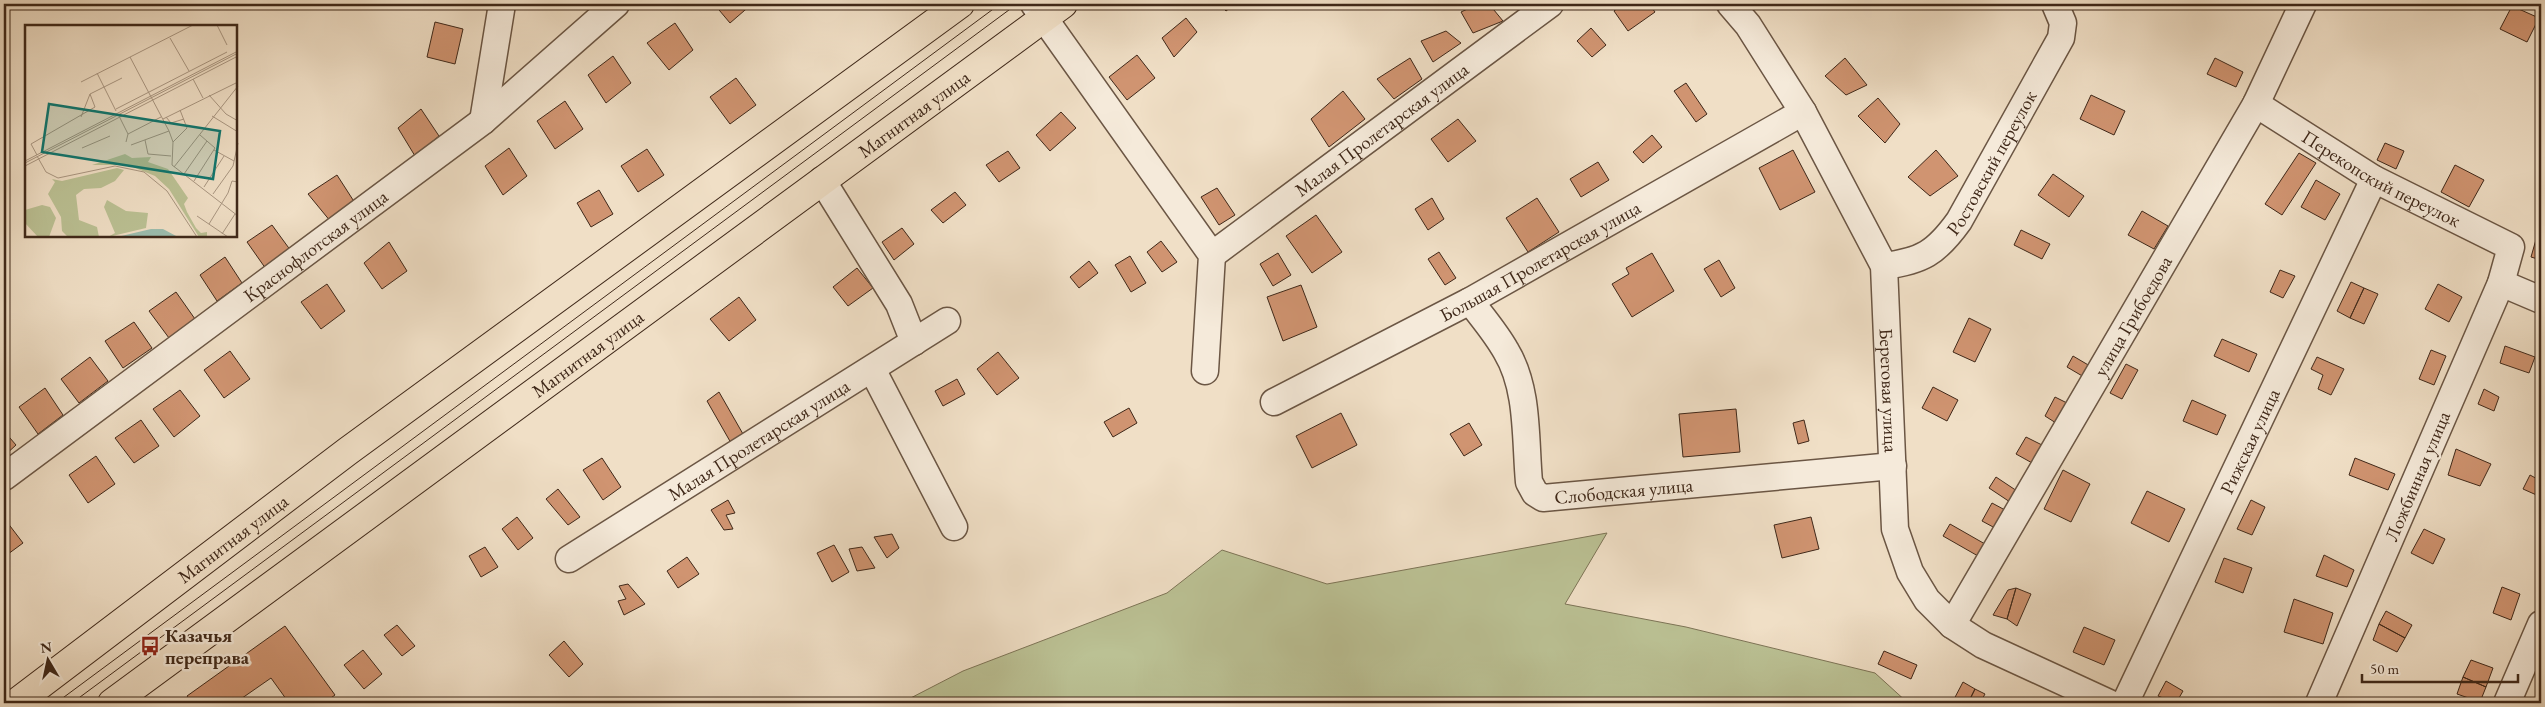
<svg xmlns="http://www.w3.org/2000/svg" width="2545" height="707" viewBox="0 0 2545 707" font-family="'EB Garamond',serif">
  <rect width="100%" height="100%" fill="#f0dfc6"/>
  <filter id="stains"><feTurbulence type="fractalNoise" baseFrequency=".004" numOctaves="4"/><feColorMatrix values="0 0 0 0 .2 0 0 0 0 .09 0 0 0 0 .02 0 0 0 .5 -.17"/></filter>
  <radialGradient id="worn" r=".72"><stop offset=".6" stop-color="#630" stop-opacity="0"/><stop offset="1" stop-color="#630" stop-opacity=".3"/></radialGradient>
  <path fill="#bbc194" stroke="#7d7456" d="M1607 533 1565 604 1686 627 1875 673 1908 703H1322L1278 698 1207 703H901L963 671 1167 593 1222 550 1327 584Z"/>
  <path fill="#d09471" stroke="#3f2819" d="M714 4H752L730 23Z
    M1219 4H1235L1226 11Z
    M1478 4H1489L1503 21 1473 33 1461 12Z
    M1623 4H1649L1655 12 1628 31 1614 11Z
    M2512 6 2539 18 2527 42 2500 29Z
    M1186 18 1197 32 1174 57 1162 38Z
    M435 22 463 29 455 64 427 57Z
    M675 23 693 50 669 70 647 43Z
    M1591 28 1606 45 1592 57 1577 41Z
    M1446 31 1461 43 1433 62 1421 41Z
    M1137 55 1155 78 1127 100 1109 77Z
    M613 56 631 83 606 103 588 75Z
    M1410 58 1422 79 1394 99 1377 79Z
    M1845 58 1867 85 1846 95 1825 76Z
    M2215 58 2243 72 2236 87 2207 74Z
    M736 78 756 105 730 124 710 97Z
    M1686 83 1707 114 1696 122 1674 91Z
    M1343 91 1365 119 1329 147 1311 119Z
    M2091 95 2125 111 2114 135 2080 119Z
    M1878 98 1900 124 1885 143 1858 116Z
    M565 101 583 129 555 149 537 121Z
    M421 109 439 136 415 156 398 128Z
    M1061 112 1076 128 1050 151 1036 135Z
    M1458 119 1476 141 1448 162 1431 139Z
    M1652 135 1662 147 1643 163 1633 152Z
    M2385 143 2404 151 2396 169 2377 160Z
    M509 148 527 176 503 195 485 166Z
    M647 149 664 175 638 192 621 166Z
    M1793 150 1815 192 1780 210 1759 168Z
    M1936 150 1958 176 1930 196 1908 177Z
    M1008 151 1020 168 999 182 986 165Z
    M2299 153 2316 163 2282 215 2265 204Z
    M1598 162 1609 180 1581 197 1570 179Z
    M2455 165 2484 180 2469 207 2441 192Z
    M2053 174 2084 196 2069 217 2038 195Z
    M337 175 355 203 331 222 308 194Z
    M2316 180 2340 194 2325 220 2301 207Z
    M1217 188 1235 215 1219 225 1201 197Z
    M599 190 613 214 591 227 577 203Z
    M955 192 966 205 943 223 931 210Z
    M1432 198 1444 219 1428 230 1415 209Z
    M1537 198 1559 232 1528 252 1506 218Z
    M2142 211 2168 226 2154 249 2128 235Z
    M1316 215 1342 252 1312 273 1286 236Z
    M272 225 291 251 266 269 247 242Z
    M902 228 914 244 894 260 882 242Z
    M2021 230 2050 244 2042 259 2014 245Z
    M2537 236 2541 237V260L2531 257Z
    M1161 241 1177 262 1162 272 1147 252Z
    M389 242 407 271 382 289 364 263Z
    M1439 252 1456 278 1445 285 1428 259Z
    M1278 253 1291 275 1273 286 1260 264Z
    M1652 253 1674 291 1632 317 1612 284 1629 274 1626 268Z
    M1130 256 1146 283 1131 292 1115 265Z
    M225 257 242 283 217 301 200 275Z
    M1719 260 1735 288 1721 297 1704 269Z
    M1089 261 1098 273 1079 288 1070 277Z
    M857 268 873 288 848 306 833 287Z
    M2280 270 2295 276 2283 298 2270 292Z
    M2351 282 2364 288 2350 318 2337 311Z
    M327 284 345 311 321 329 301 302Z
    M2438 284 2462 297 2449 322 2425 309Z
    M1301 285 1317 327 1283 341 1267 297Z
    M2364 288 2378 294 2364 324 2350 318Z
    M176 292 195 319 169 338 149 311Z
    M739 297 756 320 729 341 710 319Z
    M1969 318 1991 329 1975 362 1953 352Z
    M134 322 152 348 123 368 105 341Z
    M2222 339 2257 354 2249 372 2214 356Z
    M2505 346 2535 357 2529 373 2500 363Z
    M2431 350 2446 356 2434 385 2419 379Z
    M230 351 250 379 224 398 204 370Z
    M998 352 1019 378 997 395 977 369Z
    M2073 356 2090 366 2084 377 2067 367Z
    M90 357 108 381 79 403 61 379Z
    M2317 357 2344 369 2331 395 2318 389 2323 375 2311 369Z
    M2126 364 2138 370 2122 399 2110 393Z
    M957 379 965 394 943 406 935 391Z
    M1933 387 1958 400 1947 421 1922 408Z
    M45 388 63 415 38 434 19 407Z
    M2484 389 2499 397 2494 411 2478 404Z
    M180 390 200 416 174 437 153 409Z
    M719 392 743 434 731 443 707 401Z
    M2055 397 2067 403 2056 423 2045 416Z
    M2192 400 2226 415 2217 435 2183 421Z
    M1129 408 1137 423 1113 437 1104 422Z
    M1736 409 1740 452 1683 457 1679 414Z
    M1341 413 1357 445 1312 468 1296 436Z
    M141 420 159 446 134 463 115 438Z
    M1804 420 1809 441 1798 444 1793 423Z
    M1469 423 1482 445 1464 456 1450 434Z
    M4 431 16 445 4 456Z
    M2026 437 2044 446 2034 464 2016 454Z
    M2456 449 2491 464 2480 486 2448 475Z
    M96 456 115 484 88 503 69 475Z
    M602 458 621 487 603 500 583 470Z
    M2355 458 2395 474 2388 490 2349 475Z
    M2063 470 2090 484 2071 522 2044 509Z
    M2530 475 2541 481V497L2523 489Z
    M1996 477 2017 491 2010 502 1989 488Z
    M558 489 580 517 568 525 546 499Z
    M2147 491 2185 509 2169 542 2131 523Z
    M728 500 735 513 726 515 733 529 724 530 711 510Z
    M2251 500 2265 507 2252 535 2237 529Z
    M1992 503 2005 510 1995 528 1982 521Z
    M517 517 533 538 518 550 502 529Z
    M1811 517 1819 549 1782 558 1774 525Z
    M7 522 23 543 4 557V525Z
    M1950 524 1985 544 1978 556 1943 536Z
    M2424 529 2445 539 2433 564 2411 553Z
    M892 534 899 548 887 558 874 537Z
    M834 545 849 572 832 582 817 553Z
    M485 547 498 567 481 577 469 556Z
    M862 547 875 568 857 571 849 549Z
    M2324 555 2354 570 2347 587 2316 576Z
    M687 557 699 574 678 588 667 571Z
    M2224 558 2252 568 2243 593 2215 582Z
    M628 584 645 604 624 615 618 601 626 599 619 586Z
    M2502 587 2520 594 2511 620 2493 613Z
    M2016 588 2007 619 1993 615 2008 590Z
    M2016 588 2031 594 2017 626 2007 619Z
    M2294 599 2333 613 2323 644 2284 632Z
    M2386 611 2412 625 2405 638 2379 624Z
    M2379 624 2405 638 2397 652 2373 640Z
    M397 625 415 646 402 656 384 635Z
    M285 626 335 695 324 703H289L271 678 235 703H192L187 696Z
    M2084 627 2115 640 2104 665 2073 652Z
    M564 641 583 664 569 677 549 655Z
    M363 650 382 674 364 689 344 665Z
    M1884 651 1917 665 1911 679 1878 664Z
    M2471 660 2493 668 2486 687 2463 677Z
    M2463 677 2486 687 2480 702 2457 694Z
    M2166 681 2183 691 2176 703 2158 696Z
    M1963 682 1975 689 1968 703H1952Z
    M1975 689 1985 694 1980 703H1968Z"/>
  <g fill="none" stroke-linecap="round" stroke-linejoin="round">
    <defs>
      <g id="minor">
        <path d="M1034 4 1212 255 1205 371"/>
        <path id="s1" d="M1730 4 1748 25 1803 112 1884 266 1895 529 1910 572 1927 600 1952 625 1983 645 2109 703"/>
        <path id="s2" d="M2256 104 2374 179 2511 247 2501 283 2319 703"/>
        <path d="M483 121 502 4"/>
        <path d="M822 180 899 304 914 342"/>
        <path id="s3" d="M1212 255 1550 4"/>
        <path id="s4" d="M1884 266C1922 261 1936 253 1959 221L2061 38 2063 23 2055 4"/>
        <path d="M2501 283 2541 300"/>
        <path id="s5" d="M1470 301C1482 317 1496 333 1506 351 1529 389 1525 439 1529 482L1535 493 1543 498 1893 466"/>
        <path d="M872 369 954 527"/>
        <path id="s6" d="M1274 402 1470 301 1803 112"/>
        <path id="s7" d="M4 477 483 121 616 4"/>
        <path id="s8" d="M569 559 947 321"/>
        <path id="s9" d="M1952 625 2256 104 2303 4"/>
        <path id="s10" d="M2125 703 2374 179"/>
        <path d="M2507 703 2541 624"/>
      </g>
      <g id="major">
        <path id="s11" d="M16 703 348 451 960 4"/>
        <path id="s12" d="M112 703 1063 4"/>
      </g>
    </defs>
    <use href="#minor" stroke="#6b5644" stroke-width="29"/>
    <use href="#major" stroke="#3f2819" stroke-width="30"/>
    <use href="#minor" stroke="#f5eada" stroke-width="26"/>
    <use href="#major" stroke="#f0dfc6" stroke-width="28"/>
    <path stroke="#3f2819" stroke-width="1" d="M56 703 1000 4
      M72 703 1017 4"/>
  </g>
  <defs>
    <symbol id="bus-bare" viewBox="-9 -9 18 18"><path d="M-5-6H5V4H4V6H2V4H-2V6H-4V4H-5ZM-3.5-4V0h7V-4ZM-3.5 1.2v1.5H-2V1.2ZM2 1.2v1.5H3.5V1.2Z" fill="#8f2418" stroke="#f5eada" stroke-width="2.5" paint-order="stroke"/></symbol>
  </defs>
  <g fill-rule="evenodd">
    <use href="#bus-bare" x="136" y="632" width="28" height="28"/>
  </g>
  <g text-anchor="middle" stroke-width="5" stroke-linejoin="round" paint-order="stroke">
    <g font-size="19" fill="#3f2819" stroke="#f5eada">
      <text dy="7" stroke="none"><textPath href="#s12" startOffset="995">Магнитная улица</textPath></text>
      <text dy="7" stroke="none"><textPath href="#s3" startOffset="211">Малая Пролетарская улица</textPath></text>
      <text dy="7" stroke="none"><textPath href="#s4" startOffset="158">Ростовский переулок</textPath></text>
      <text dy="7" stroke="none"><textPath href="#s2" startOffset="146">Перекопский переулок</textPath></text>
      <text dy="7" stroke="none"><textPath href="#s7" startOffset="388">Краснофлотская улица</textPath></text>
      <text dy="7" stroke="none"><textPath href="#s6" startOffset="301">Большая Пролетарская улица</textPath></text>
      <text dy="7" stroke="none"><textPath href="#s9" startOffset="358">улица Грибоедова</textPath></text>
      <text dy="7" stroke="none"><textPath href="#s12" startOffset="590">Магнитная улица</textPath></text>
      <text dy="7" stroke="none"><textPath href="#s1" startOffset="429">Береговая улица</textPath></text>
      <text dy="7" stroke="none"><textPath href="#s8" startOffset="224">Малая Пролетарская улица</textPath></text>
      <text dy="7" stroke="none"><textPath href="#s10" startOffset="290">Рижская улица</textPath></text>
      <text transform="translate(2417 476) rotate(-67)" y="7">Ложбинная улица</text>
      <text dy="7" stroke="none"><textPath href="#s5" startOffset="299">Слободская улица</textPath></text>
      <text dy="7" stroke="none"><textPath href="#s11" startOffset="272">Магнитная улица</textPath></text>
    </g>
    <g font-size="19" font-weight="bold" fill="#3f2819" stroke="#f5eada" text-anchor="start">
      <text x="165" y="642">Казачья<tspan x="165" dy="22">переправа</tspan></text>
    </g>
  </g>
  <g transform="translate(25 25)">
    <rect width="212" height="212" fill="#f0dfc6"/>
    <path d="M100 129 107 133 126 132 123 137 143 144 163 173 159 179 162 187 171 203 176 208 182 207V212H174L144 164 130 151 103 140H67ZM92 143 99 145 90 156 76 163 59 164 51 170 54 195 72 202 74 212H43L37 206 36 192 23 169 30 157 27 154 37 156ZM82 175 101 186 123 188 121 203 83 212 90 208 79 182ZM17 180 25 182 31 193 24 212H13L0 198V185Z" fill="#bbc194"/>
    <path d="M126 204H138L153 212H92Z" fill="#9bbdae"/>
    <path fill="none" stroke="#a99681" stroke-width="1" d="M192 0 202 20M145 13 164 46M105 32 144 106 148 117 147 140 213 191M72 48 91 86M168 54 178 73M56 57 168 0M184 70 201 89 213 96M91 84 202 27M94 91 103 109 101 117M187 91 213 107M56 92 65 69 97 53M141 92 146 98 159 94M138 94 213 57M103 109 136 92M120 115 123 129 146 131M148 117 162 103 155 85M106 120 144 106M57 123 85 111M189 125 209 136M12 130 6 119 70 82 65 69M12 131 21 147 33 153 90 141 119 147 142 166 172 212M0 136 213 26M0 138 213 28M0 141 213 31M149 142 213 61M159 149 182 116M169 156 190 123 175 110M179 162 199 131M188 169 208 141 213 118M172 191 203 212M184 199 203 168 207 156 213 157M197 209 210 189"/>
    <path fill="#0f766e" fill-opacity="0.15" stroke="#0f766e" stroke-width="2.5" d="M24 79 195 106 188 154 17 127Z"/>
    <rect width="212" height="212" fill="none" stroke="#3f2819" stroke-width="2.5"/>
  </g>
  <rect width="2545" height="707" fill="none" stroke="#f0dfc6" stroke-width="20"/>
  <rect x="5" y="5" width="2535" height="697" fill="none" stroke="#3f2819" stroke-width="2.5"/>
  <rect x="10" y="10" width="2525" height="687" fill="none" stroke="#3f2819"/>
  <g transform="translate(48 660) rotate(351)" stroke="#f5eada" stroke-width="4" paint-order="stroke">
  <path d="M0-4L9 19L0 12L-9 19Z" fill="#3f2819"/>
  <text y="-8" font-size="14" font-weight="bold" text-anchor="middle" fill="#3f2819">N</text>
  </g>
  <path d="M2362 674v8h156v-8" fill="none" stroke="#3f2819" stroke-width="2.5"/>
  <text x="2370" y="674" font-size="15" fill="#3f2819" stroke="#f5eada" stroke-width="4" paint-order="stroke">50 m</text>
  <rect width="100%" height="100%" filter="url(#stains)"/>
  <rect width="100%" height="100%" fill="url(#worn)"/>
</svg>
